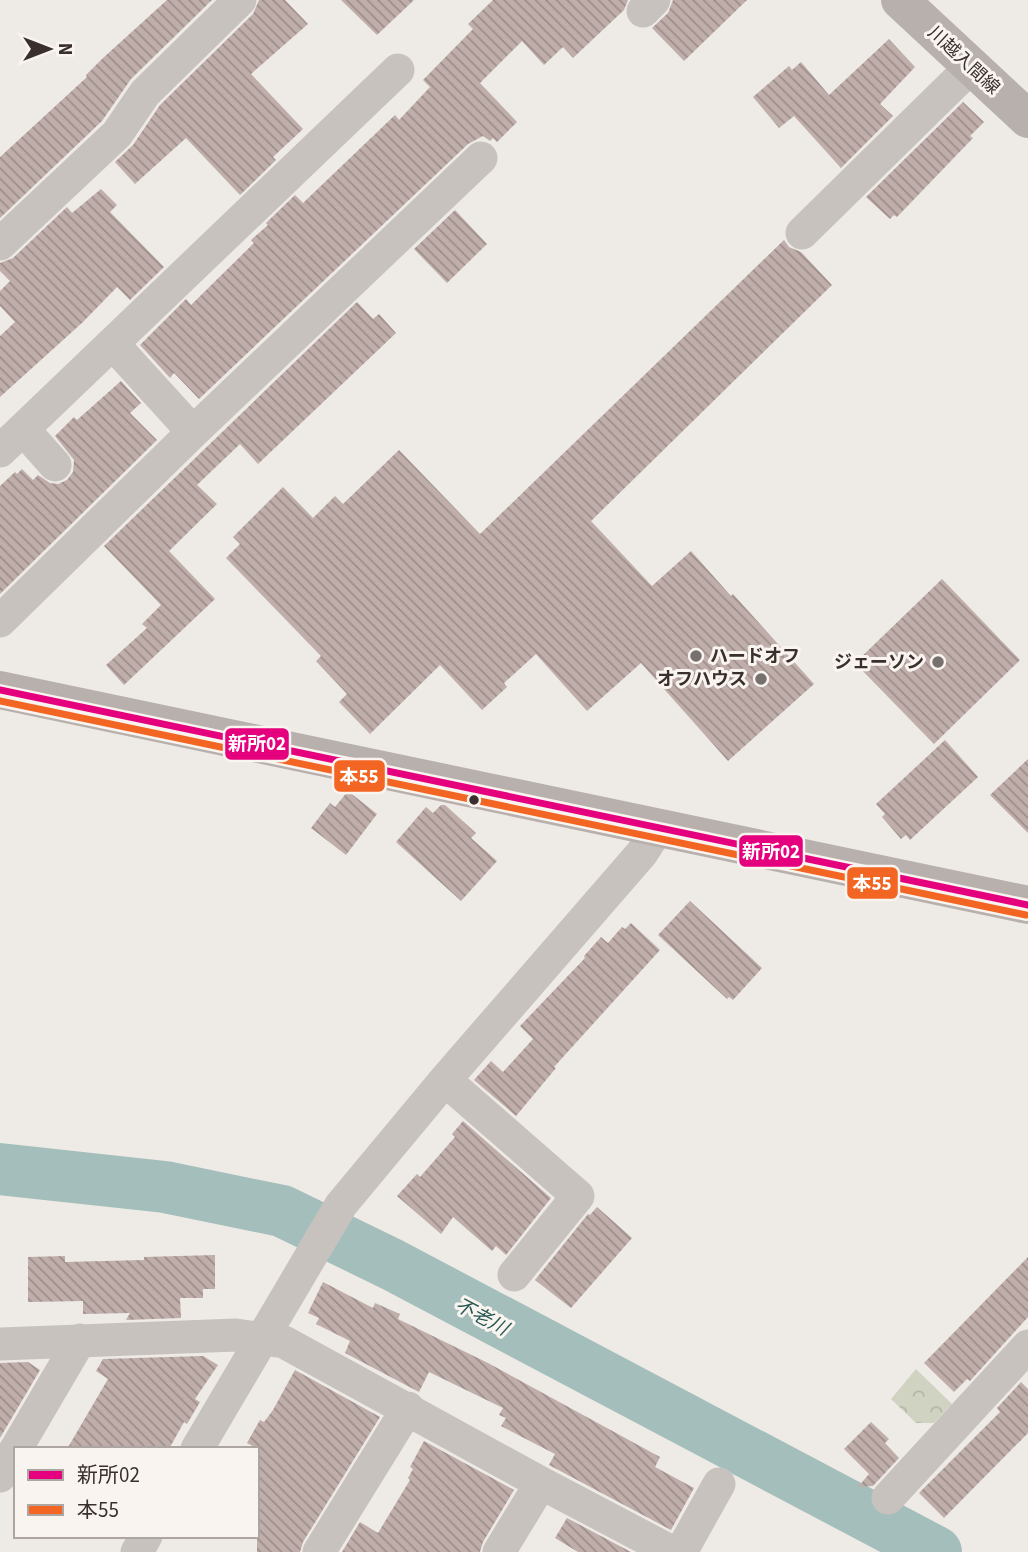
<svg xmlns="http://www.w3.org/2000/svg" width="1028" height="1552" viewBox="0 0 1028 1552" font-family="'Source Sans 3','Noto Sans JP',sans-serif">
  <defs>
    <pattern id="forest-crowns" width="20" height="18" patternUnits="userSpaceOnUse" patternTransform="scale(1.75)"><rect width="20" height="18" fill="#d1d3c2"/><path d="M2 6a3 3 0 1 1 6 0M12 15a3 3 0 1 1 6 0" fill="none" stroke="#b4b5a7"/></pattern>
    <pattern id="building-back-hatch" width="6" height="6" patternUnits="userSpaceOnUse" patternTransform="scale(1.75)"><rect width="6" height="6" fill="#c0aeaa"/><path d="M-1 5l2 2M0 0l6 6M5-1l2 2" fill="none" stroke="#9d8e8b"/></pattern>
  </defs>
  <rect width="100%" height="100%" fill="#eeeae6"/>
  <path fill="url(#forest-crowns)" d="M916 1369 952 1404 934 1423H916L891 1399Z"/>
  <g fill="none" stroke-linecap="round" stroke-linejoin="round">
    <path stroke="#a4bfbb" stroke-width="52" d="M0 1169 165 1187 282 1211 393 1265 936 1552"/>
  </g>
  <path fill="url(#building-back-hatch)" d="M167 0H212L131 79 102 121 0 218V157L87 77 86 75 103 58Z
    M259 0H285L308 24 251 74 303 129 273 157 276 160 240 195 186 138 135 184 115 162 133 145 160 105 253 14Z
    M341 0H414L377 35Z
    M493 0H628L624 10 573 58 563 47 544 65 522 41 480 83 517 122 497 142 493 138 490 141 483 136 468 144 199 399 174 373 170 378 140 345 186 299 191 305 254 243 251 240 268 225 266 223 295 195 303 203 395 115 399 120 430 87 423 80 473 29 468 24Z
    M673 0H747L684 61 652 28 668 13Z
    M889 39 915 67 880 104 893 116 841 168 794 116 779 128 753 97 789 66 792 70 801 62 829 95Z
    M963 102 984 122 970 136 973 138 897 217 894 215 890 219 866 197Z
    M101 189 117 205 110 212 164 267 130 300 117 287 83 322 0 397V336L15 322 0 306V291L10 281 0 271V263L13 258 67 207 72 213Z
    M455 210 487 244 447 283 414 249Z
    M784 240 789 247 801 252 832 285 591 521 652 586 691 551 731 596 733 594 814 684 728 761 641 663 587 711 536 654 504 683 507 687 482 710 440 665 370 734 339 702 347 694 316 661 321 656 226 558 240 544 233 537 283 487 313 518 335 496 343 504 399 450 480 534Z
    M357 302 373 319 379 314 396 333 258 464 240 444 197 485 217 504 169 551 215 599 124 685 106 665 147 628 142 624 161 605 104 546Z
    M121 381 141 403 130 413 157 440 0 594V486L15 472 17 474 22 469 33 480 38 475 50 483 58 484 67 480 73 472 74 460 55 436 74 417 77 420Z
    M942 579 1020 660 934 744 855 663Z
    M945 740 978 777 910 840 906 835 901 839 882 817 885 814 876 804Z
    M1028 759V833L990 795Z
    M348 791 377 814 346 855 311 828 330 803 335 807Z
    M441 805H445L476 833 471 838 497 861 461 901 396 842 426 807 433 813Z
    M690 901 762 968 733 1000 729 997 727 999 658 935Z
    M631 923 660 950 554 1067 556 1068 516 1116 474 1080 491 1061 503 1072 533 1039 520 1026 585 958 584 956 601 937 608 943 622 927 625 929Z
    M463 1121 551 1198 506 1255 496 1246 492 1251 453 1217 441 1234 397 1196 417 1174 420 1177 455 1137 452 1134Z
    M597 1207 632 1238 571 1308 535 1280 588 1214 590 1215Z
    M215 1255V1289H203V1298H180L181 1318 126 1320 130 1313 83 1314V1301L28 1302V1257L65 1256V1262L144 1260V1257Z
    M1028 1257V1317L970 1381 967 1379 954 1392 924 1363Z
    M323 1282 373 1308 375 1303 400 1314 398 1319 488 1363 660 1457 655 1467 694 1488 671 1530 549 1465 555 1454 501 1426 506 1418 499 1415 503 1408 429 1372 419 1392 345 1353 350 1341 316 1324 319 1318 308 1313Z
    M203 1356 218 1365 195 1399 200 1402 187 1424 184 1422 169 1449H67L108 1379 96 1371 103 1359Z
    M28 1362 40 1370 0 1438V1363Z
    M295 1370 380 1417 303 1542 300 1552H257V1456L260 1450 247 1443 260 1420 264 1422 273 1410Z
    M1021 1382 1028 1389V1433L944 1518 919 1493 1000 1412 997 1408Z
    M871 1422 889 1439 885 1443 899 1458 873 1486 858 1487 869 1474 844 1449Z
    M424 1441 514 1490 483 1542 480 1552H342L360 1522 378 1533 410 1480 408 1478 413 1469 410 1467Z
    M567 1518 631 1552H578L555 1538Z"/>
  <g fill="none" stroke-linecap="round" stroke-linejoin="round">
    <path stroke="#c8c2be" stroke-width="33" d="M643 11 654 0
      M802 233 971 67
      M0 244 117 134 145 93 240 0
      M113 344 193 432
      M23 429 55 465
      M0 451 398 70
      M0 621 193 432 481 158
      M445 1080 578 1196 514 1275
      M0 1344 236 1335 284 1342 541 1483 672 1552
      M16 1449 80 1340
      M197 1449 341 1205 445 1080 642 853 649 842 654 827
      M0 1476 16 1449
      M888 1498 1028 1346
      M137 1552 146 1536
      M319 1552 408 1408
      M499 1552 541 1483
      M681 1552 719 1484"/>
    <path stroke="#b7b0ad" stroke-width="38" d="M900 0 1028 119
      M0 690 1028 905"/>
    <defs>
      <path id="bus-1" d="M0 690 1028 905"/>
      <path id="bus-2" d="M0 701 1026 915"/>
    </defs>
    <use href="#bus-1" stroke="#f9f4ef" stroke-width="12"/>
    <use href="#bus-2" stroke="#f9f4ef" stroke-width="12"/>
    <use href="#bus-1" stroke="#e5007d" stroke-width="7"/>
    <use href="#bus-2" stroke="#f26522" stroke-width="7"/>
  </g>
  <g fill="#78706e" stroke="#f9f4ef" stroke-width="2.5">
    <circle cx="696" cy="656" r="7"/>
    <circle cx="938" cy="662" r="7"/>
    <circle cx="761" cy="679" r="7"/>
  </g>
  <circle fill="#392f2d" stroke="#f9f4ef" stroke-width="2.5" cx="474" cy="800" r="6"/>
  <g text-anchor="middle" stroke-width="6" stroke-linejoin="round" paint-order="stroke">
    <g font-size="18" fill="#392f2d" stroke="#f9f4ef">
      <text transform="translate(964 60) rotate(43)" y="6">川越入間線</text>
    </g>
    <g font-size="18" font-weight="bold" fill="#392f2d" stroke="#f9f4ef" text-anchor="end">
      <text x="710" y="662" text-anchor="start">ハードオフ</text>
      <text x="924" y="668">ジェーソン</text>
      <text x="747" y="685">オフハウス</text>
    </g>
    <g font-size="19" font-style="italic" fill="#265754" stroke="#f9f4ef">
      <text transform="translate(482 1316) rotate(28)" y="7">不老川</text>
    </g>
  </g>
  <g stroke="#f9f4ef" stroke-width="2.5">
    <rect x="224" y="727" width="66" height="34" rx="7" fill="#e5007d"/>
    <rect x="333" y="759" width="53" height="34" rx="7" fill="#f26522"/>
    <rect x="738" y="834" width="66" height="34" rx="7" fill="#e5007d"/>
    <rect x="846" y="866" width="53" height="34" rx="7" fill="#f26522"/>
  </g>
  <g font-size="19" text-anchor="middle" font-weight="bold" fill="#fff">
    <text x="257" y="750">新所02</text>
    <text x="359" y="783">本55</text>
    <text x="771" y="858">新所02</text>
    <text x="872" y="890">本55</text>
  </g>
  <rect x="14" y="1447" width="245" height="91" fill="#f9f4ef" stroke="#aca5a1" stroke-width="2"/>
  <rect x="28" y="1470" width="35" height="10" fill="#e5007d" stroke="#aca5a1" stroke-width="2"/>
  <text x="77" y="1482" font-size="21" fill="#392f2d">新所02</text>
  <rect x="28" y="1505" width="35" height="10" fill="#f26522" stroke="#aca5a1" stroke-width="2"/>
  <text x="77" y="1517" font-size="21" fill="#392f2d">本55</text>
  <g transform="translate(49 49) rotate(90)" stroke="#f9f4ef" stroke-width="5" paint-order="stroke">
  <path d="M0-5L12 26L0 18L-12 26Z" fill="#392f2d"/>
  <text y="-10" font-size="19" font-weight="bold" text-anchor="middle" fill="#392f2d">N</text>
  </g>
</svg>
